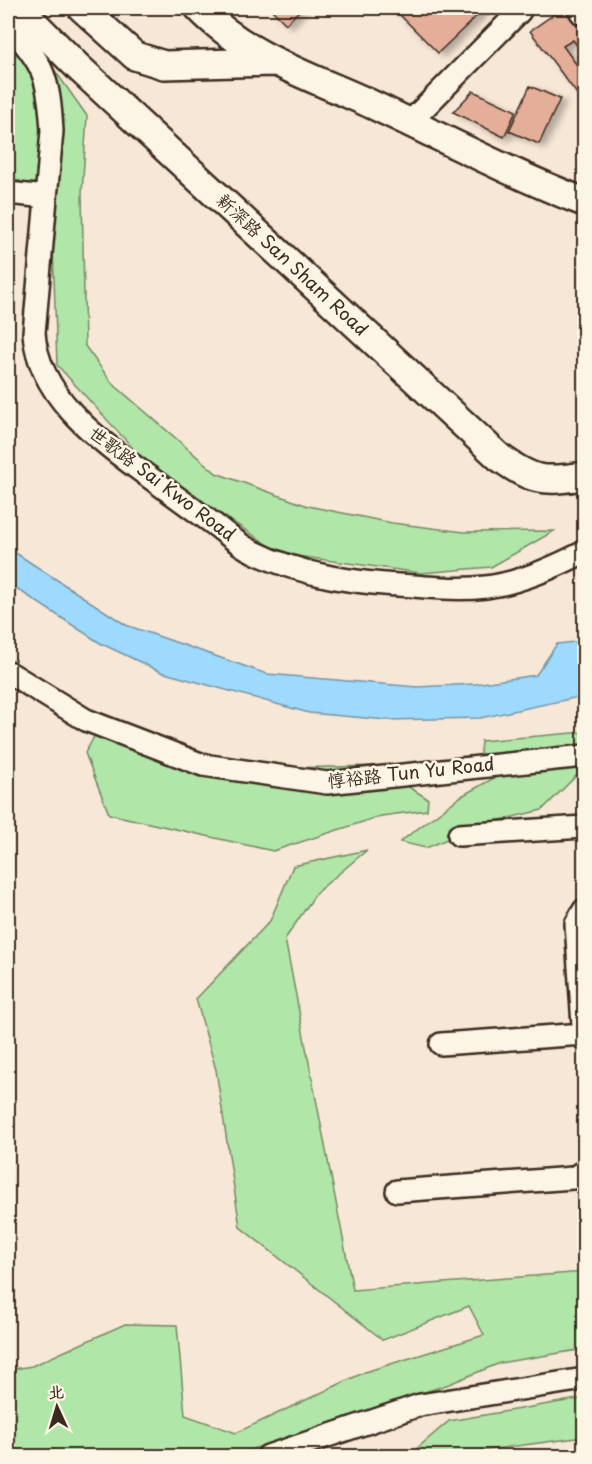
<svg xmlns="http://www.w3.org/2000/svg" width="592" height="1464" viewBox="0 0 592 1464" font-family="'Playpen Sans','LXGW WenKai TC',sans-serif">
  <defs>
    <filter id="shadow"><feDropShadow dx="6" dy="4" stdDeviation="3" flood-color="#0004"/></filter>
  </defs>
  <rect width="100%" height="100%" fill="#f7e7d6"/>
  <filter id="ink" filterUnits="userSpaceOnUse"><feTurbulence type="fractalNoise" baseFrequency=".0167" numOctaves="2"/><feDisplacementMap in="SourceGraphic" scale="12" xChannelSelector="R" yChannelSelector="G"/><feConvolveMatrix kernelMatrix="1 2 1 2 8 2 1 2 1" color-interpolation-filters="sRGB"/></filter>
  <g filter="url(#ink)">
    <path fill="#b0e6a8" stroke="#768863" stroke-width="1.5" d="M8 43 18 55 51 65 87 116 82 193 85 346 112 383 216 473 308 506 392 523 464 532 554 531 491 567 421 573 282 554 152 469 57 365 52 219 20 181 8 179Z
      M100 726 155 757 224 756 283 768 376 766 428 799 427 810 381 816 273 851 109 814 85 753Z
      M584 732V748L480 754 481 741Z
      M584 763V776L581 771 542 810 483 824 426 848 400 842 460 797 508 770Z
      M367 850 317 892 285 939 353 1290 584 1272V1349L500 1363 449 1384 231 1456H8V1370L32 1366 125 1324 177 1325 185 1415 236 1433 365 1372 484 1335 469 1306 383 1340 240 1227 216 1070 196 999 270 921 293 866Z
      M584 1398V1437L442 1456H408L449 1421Z"/>
    <path fill="#9ddafe" stroke="#7694a4" stroke-width="1.5" d="M8 548 126 625 267 674 417 687 475 684 536 675 557 644 584 641V696L480 718 387 720 309 713 161 672 100 643 8 583Z"/>
    <path fill="#e4ae99" stroke="#3b2a1e" stroke-width="1.5" filter="url(#shadow)" d="M270 8H302L286 24Z
      M393 8H485L438 53Z
      M563 8H576L584 19V55L573 40 563 46 584 75V95L580 98 530 31Z
      M530 86 560 99 539 144 509 131Z
      M473 91 516 111 504 137 453 112Z"/>
    <g fill="none" stroke-linecap="round" stroke-linejoin="round">
      <defs>
        <path id="minor" d="M8 25C44 63 49 78 52 131L34 333C38 393 93 436 138 469 164 488 189 506 215 525 227 534 239 545 252 551 304 577 357 583 414 586 438 588 463 590 486 587 520 583 555 567 584 552
          M410 122 520 11V8
          M8 193 46 197
          M8 672 86 720 203 765 327 783 584 756
          M459 835 584 827
          M584 910 576 924 584 1039
          M441 1044 584 1034
          M397 1191 573 1178 584 1171
          M268 1456 420 1405 584 1379"/>
        <path id="major" d="M19 8 78 67 499 457C534 482 543 482 584 476
          M82 8 135 56 164 65 274 62
          M199 8C246 57 313 77 373 105 443 138 512 174 584 202
          M582 8 584 11"/>
      </defs>
      <use href="#minor" stroke="#3b2a1e" stroke-width="26"/>
      <use href="#major" stroke="#3b2a1e" stroke-width="32"/>
      <use href="#minor" stroke="#fcf5e5" stroke-width="21"/>
      <use href="#major" stroke="#fcf5e5" stroke-width="27"/>
    </g>
  </g>
  <g text-anchor="middle" stroke-width="5" stroke-linejoin="round" paint-order="stroke">
    <g font-size="18" fill="#3b2a1e" stroke="#fcf5e5">
      <text transform="translate(292 265) rotate(43)" y="6">新深路 San Sham Road</text>
      <text transform="translate(162 484) rotate(37)" y="6">世歌路 Sai Kwo Road</text>
      <text transform="translate(411 773) rotate(-6)" y="6">惇裕路 Tun Yu Road</text>
    </g>
  </g>
  <rect width="592" height="1464" fill="none" stroke="#fcf5e5" stroke-width="30"/>
  <rect x="15" y="15" width="562" height="1434" fill="none" stroke="#3b2a1e" stroke-width="2" filter="url(#ink)"/>
  <g transform="translate(57 1407) rotate(356)" stroke="#fcf5e5" stroke-width="4.5" paint-order="stroke">
  <path d="M0-4.5L10 22L0 15L-10 22Z" fill="#3b2a1e"/>
  <text y="-9" font-size="16" font-weight="bold" text-anchor="middle" fill="#3b2a1e">北</text>
  </g>
</svg>
